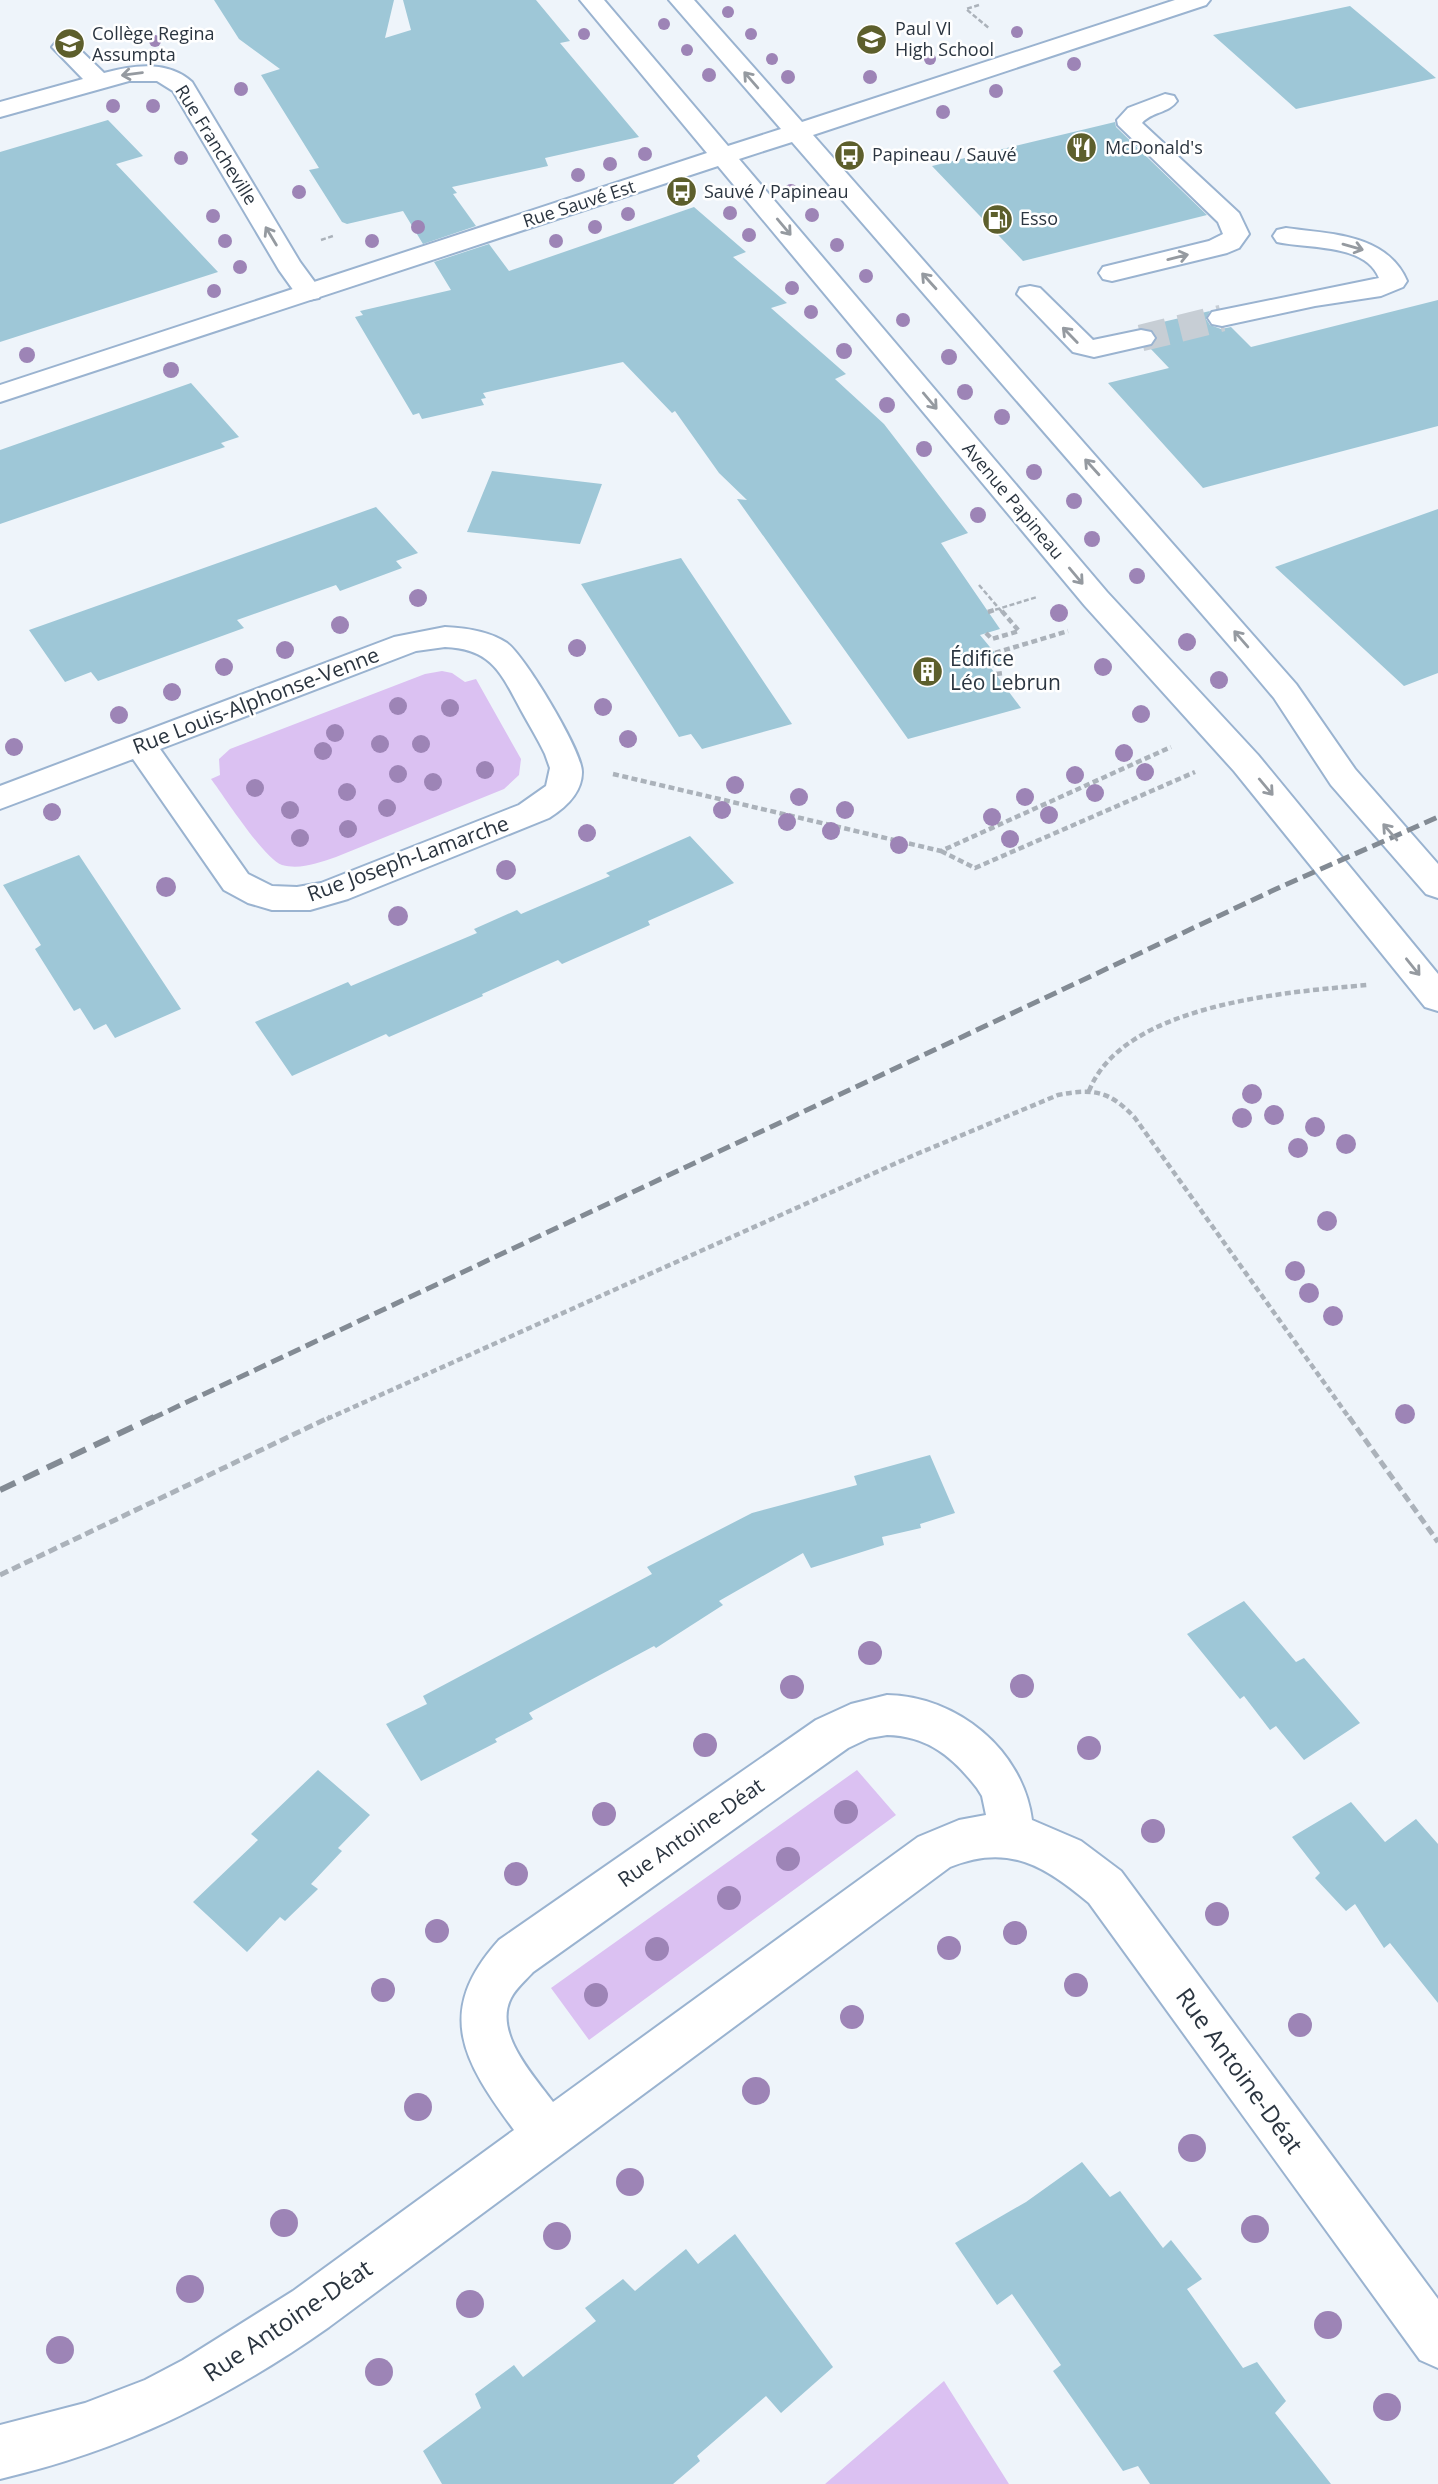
<svg xmlns="http://www.w3.org/2000/svg" width="1438" height="2484" viewBox="0 0 1438 2484" font-family="'Open Sans',sans-serif">
  <rect width="100%" height="100%" fill="#eef4fa"/>
  <path fill="#dbc1f2" d="M442 671 452 673 465 682 476 679 521 759 519 775 504 789 336 857C318 863 300 870 282 865 264 859 224 796 211 779L220 775 219 759 230 749 425 674Z
    M857 1770 896 1815 589 2040 551 1988Z
    M944 2381 1009 2484H825Z"/>
  <path fill="#9ec7d7" d="M214 0H394L385 38 411 30 403 0H536L570 41 560 43 639 137 545 158 548 166 452 187 457 193 453 194 476 226 423 244 403 211 347 224 342 222 309 170 319 168 261 75 280 69 239 39Z
    M1350 6 1436 78 1296 109 1213 35Z
    M108 120 143 156 116 164 218 272 0 342V152Z
    M1115 122 1116 127 1207 215 1023 261 932 166Z
    M694 207 746 252 733 257 787 303 771 308 846 374 835 379 884 424 968 533 941 543 1000 629 980 635 1004 664 991 668 1021 708 908 739 737 499 747 500 719 473 675 411 672 413 623 362 483 393 486 398 481 399 484 405 422 419 419 413 413 415 355 317 363 315 360 311 451 290 434 262 489 244 509 271Z
    M1438 300V426L1203 488 1108 383 1169 368 1149 347 1157 339 1153 331 1141 327 1210 311 1206 319 1210 325 1221 329 1231 327 1251 347Z
    M191 383 239 437 221 443 225 447 0 524V450Z
    M492 471 602 484 580 544 467 532Z
    M376 507 418 553 396 561 402 568 340 591 336 585 237 620 244 628 98 681 91 672 65 682 29 630Z
    M1438 509V673L1404 686 1275 567Z
    M681 558 792 724 702 749 691 734 679 737 581 584Z
    M690 836 734 883 648 921 650 925 562 964 558 960 482 994 483 996 389 1037 386 1034 292 1076 255 1022 348 982 351 986 477 933 474 929 517 910 521 914 610 876 606 873Z
    M79 855 181 1009 115 1038 106 1024 94 1030 80 1008 74 1011 35 949 41 945 3 885Z
    M930 1455 955 1513 920 1524 921 1528 882 1537 884 1545 811 1568 803 1553 719 1601 723 1605 656 1648 654 1646 529 1713 533 1719 495 1739 497 1742 421 1781 386 1724 427 1704 423 1696 652 1574 647 1567 752 1513 857 1485 854 1476Z
    M1244 1601 1296 1662 1304 1658 1360 1723 1304 1760 1276 1726 1270 1730 1244 1696 1240 1699 1187 1634Z
    M318 1770 370 1815 338 1848 342 1851 311 1884 318 1889 285 1921 280 1917 247 1952 193 1902 258 1840 251 1834Z
    M1351 1802 1385 1842 1416 1819 1438 1844V2003L1390 1943 1384 1948 1355 1904 1346 1911 1315 1878 1320 1873 1292 1837Z
    M1082 2162 1110 2197 1120 2191 1163 2248 1171 2240 1202 2279 1187 2289 1243 2368 1257 2362 1286 2401 1275 2413 1331 2484H1150L1138 2466 1123 2471 1053 2371 1061 2365 1012 2294 997 2305 955 2243 1026 2202Z
    M735 2234 833 2367 781 2413 766 2396 697 2456 700 2461 673 2484H442L423 2451 481 2408 475 2394 514 2365 523 2377 596 2321 585 2308 623 2279 635 2291 686 2249 698 2264Z"/>
  <g fill="none" stroke-linecap="round" stroke-linejoin="round">
    <path stroke="#c7ced5" stroke-width="27" stroke-dasharray="27 13" stroke-linecap="butt" d="M1141 338 1222 318"/>
    <defs>
      <path id="minor" d="M64 40 72 42 104 73C133 65 168 60 192 82L300 262 322 292 319 298 309 300 299 298 279 270 173 91 157 81H129L0 117V102L83 79 52 47 56 42Z
        M1165 94 1174 96 1177 101C1169 113 1151 112 1142 123L1239 213 1249 234 1239 248 1227 253 1112 281 1103 279 1099 273 1103 267 1209 241 1223 234 1218 222 1118 125 1117 120 1128 108Z
        M1286 228C1330 234 1387 234 1407 281L1403 287 1381 296 1315 306 1222 326 1212 324 1208 318 1212 312 1379 278C1365 243 1307 249 1277 242L1273 236 1277 230Z
        M1030 286 1040 288 1093 340 1141 330 1151 332 1155 338 1151 344 1094 357 1073 352 1017 294 1020 288Z
        M445 627C466 628 489 631 507 643 525 656 582 751 582 772 582 793 565 808 549 818L348 899 310 910H272L248 903 224 890 133 759 0 809V786L394 637ZM445 647C492 649 501 673 521 710 529 725 538 739 545 754L550 768 546 786 519 805 321 883 297 887 272 886 248 874 160 749 416 651Z
        M887 1695C957 1696 1023 1750 1032 1820L1081 1841 1121 1871 1438 2299V2368L1420 2360 1089 1903C1044 1866 1009 1843 950 1867L329 2327C225 2400 124 2450 0 2479V2425L85 2403 145 2380 183 2360 293 2291 514 2130C463 2061 434 2012 499 1940L816 1720 851 1704ZM887 1735C928 1736 953 1757 977 1788L982 1796 986 1815 959 1820 918 1837 553 2102C534 2076 493 2033 511 1998 516 1988 526 1980 533 1972L848 1748 869 1738Z"/>
      <path id="major" d="M580 0H604L728 146 781 129 669 0H694L802 122 1175 0H1210L1206 5 813 135 1296 684 1355 769 1438 864V898L1426 894 1331 785 1274 698 1242 660 792 142 739 159 1107 592 1258 755 1438 974V1011L1425 1007 1234 771 1085 606 718 166 0 402V385L707 153Z"/>
    </defs>
    <use href="#minor" stroke="#9ab3d0" stroke-width="4"/>
    <use href="#major" stroke="#9ab3d0" stroke-width="4"/>
    <path stroke="#abb2ba" stroke-width="2.5" stroke-dasharray="5 2.5" stroke-linecap="butt" d="M979 5 966 9 990 29
      M321 240 333 236
      M979 585 1002 612
      M988 612 1037 597"/>
    <path stroke="#abb2ba" stroke-width="4.5" stroke-dasharray="6 3.5" stroke-linecap="butt" d="M988 612 994 610
      M986 633 992 639 1019 631 1001 610
      M995 653 1068 631
      M996 674 1003 673
      M613 774 941 851 1171 747
      M941 851 975 868 1195 772
      M1089 1091C1123 1004 1287 992 1367 985
      M327 1419 912 1156 1058 1095C1094 1088 1110 1091 1135 1118L1350 1419"/>
    <path stroke="#abb2ba" stroke-width="5" stroke-dasharray="9 4.5" stroke-linecap="butt" d="M1349 1417 1438 1542
      M0 1575 330 1417"/>
    <use href="#minor" fill="#fff" fill-rule="evenodd"/>
    <use href="#major" fill="#fff" fill-rule="evenodd"/>
    <path stroke="#838b94" stroke-width="5" stroke-dasharray="13 6" stroke-linecap="butt" d="M151 1419 1276 889 1438 817"/>
    <path stroke="#838b94" stroke-width="6" stroke-dasharray="17 9" stroke-linecap="butt" d="M0 1490 154 1417"/>
  </g>
  <g fill="#9d84b6">
    <circle cx="728" cy="12" r="6"/>
    <circle cx="664" cy="24" r="6"/>
    <circle cx="1017" cy="32" r="6"/>
    <circle cx="584" cy="34" r="6"/>
    <circle cx="751" cy="34" r="6"/>
    <circle cx="155" cy="41" r="6"/>
    <circle cx="687" cy="50" r="6"/>
    <circle cx="772" cy="59" r="6"/>
    <circle cx="930" cy="59" r="6"/>
    <circle cx="1074" cy="64" r="7"/>
    <circle cx="709" cy="75" r="7"/>
    <circle cx="788" cy="77" r="7"/>
    <circle cx="870" cy="77" r="7"/>
    <circle cx="241" cy="89" r="7"/>
    <circle cx="996" cy="91" r="7"/>
    <circle cx="113" cy="106" r="7"/>
    <circle cx="153" cy="106" r="7"/>
    <circle cx="943" cy="112" r="7"/>
    <circle cx="645" cy="154" r="7"/>
    <circle cx="181" cy="158" r="7"/>
    <circle cx="610" cy="164" r="7"/>
    <circle cx="578" cy="175" r="7"/>
    <circle cx="791" cy="191" r="7"/>
    <circle cx="299" cy="192" r="7"/>
    <circle cx="730" cy="213" r="7"/>
    <circle cx="628" cy="214" r="7"/>
    <circle cx="812" cy="215" r="7"/>
    <circle cx="213" cy="216" r="7"/>
    <circle cx="418" cy="227" r="7"/>
    <circle cx="595" cy="227" r="7"/>
    <circle cx="749" cy="235" r="7"/>
    <circle cx="225" cy="241" r="7"/>
    <circle cx="372" cy="241" r="7"/>
    <circle cx="556" cy="241" r="7"/>
    <circle cx="837" cy="245" r="7"/>
    <circle cx="240" cy="267" r="7"/>
    <circle cx="866" cy="276" r="7"/>
    <circle cx="792" cy="288" r="7"/>
    <circle cx="214" cy="291" r="7"/>
    <circle cx="811" cy="312" r="7"/>
    <circle cx="903" cy="320" r="7"/>
    <circle cx="844" cy="351" r="8"/>
    <circle cx="27" cy="355" r="8"/>
    <circle cx="949" cy="357" r="8"/>
    <circle cx="171" cy="370" r="8"/>
    <circle cx="965" cy="392" r="8"/>
    <circle cx="887" cy="405" r="8"/>
    <circle cx="1002" cy="417" r="8"/>
    <circle cx="924" cy="449" r="8"/>
    <circle cx="1034" cy="472" r="8"/>
    <circle cx="1074" cy="501" r="8"/>
    <circle cx="978" cy="515" r="8"/>
    <circle cx="1092" cy="539" r="8"/>
    <circle cx="1137" cy="576" r="8"/>
    <circle cx="418" cy="598" r="9"/>
    <circle cx="1059" cy="613" r="9"/>
    <circle cx="340" cy="625" r="9"/>
    <circle cx="1187" cy="642" r="9"/>
    <circle cx="577" cy="648" r="9"/>
    <circle cx="285" cy="650" r="9"/>
    <circle cx="224" cy="667" r="9"/>
    <circle cx="1103" cy="667" r="9"/>
    <circle cx="1219" cy="680" r="9"/>
    <circle cx="172" cy="692" r="9"/>
    <circle cx="398" cy="706" r="9"/>
    <circle cx="603" cy="707" r="9"/>
    <circle cx="450" cy="708" r="9"/>
    <circle cx="1141" cy="714" r="9"/>
    <circle cx="119" cy="715" r="9"/>
    <circle cx="335" cy="733" r="9"/>
    <circle cx="628" cy="739" r="9"/>
    <circle cx="380" cy="744" r="9"/>
    <circle cx="421" cy="744" r="9"/>
    <circle cx="14" cy="747" r="9"/>
    <circle cx="323" cy="751" r="9"/>
    <circle cx="1124" cy="753" r="9"/>
    <circle cx="485" cy="770" r="9"/>
    <circle cx="1145" cy="772" r="9"/>
    <circle cx="398" cy="774" r="9"/>
    <circle cx="1075" cy="775" r="9"/>
    <circle cx="433" cy="782" r="9"/>
    <circle cx="735" cy="785" r="9"/>
    <circle cx="255" cy="788" r="9"/>
    <circle cx="347" cy="792" r="9"/>
    <circle cx="1095" cy="793" r="9"/>
    <circle cx="799" cy="797" r="9"/>
    <circle cx="1025" cy="797" r="9"/>
    <circle cx="387" cy="808" r="9"/>
    <circle cx="290" cy="810" r="9"/>
    <circle cx="722" cy="810" r="9"/>
    <circle cx="845" cy="810" r="9"/>
    <circle cx="52" cy="812" r="9"/>
    <circle cx="1049" cy="815" r="9"/>
    <circle cx="992" cy="817" r="9"/>
    <circle cx="787" cy="822" r="9"/>
    <circle cx="348" cy="829" r="9"/>
    <circle cx="831" cy="831" r="9"/>
    <circle cx="587" cy="833" r="9"/>
    <circle cx="300" cy="838" r="9"/>
    <circle cx="1010" cy="839" r="9"/>
    <circle cx="899" cy="845" r="9"/>
    <circle cx="506" cy="870" r="10"/>
    <circle cx="166" cy="887" r="10"/>
    <circle cx="398" cy="916" r="10"/>
    <circle cx="1252" cy="1094" r="10"/>
    <circle cx="1274" cy="1115" r="10"/>
    <circle cx="1242" cy="1118" r="10"/>
    <circle cx="1315" cy="1127" r="10"/>
    <circle cx="1346" cy="1144" r="10"/>
    <circle cx="1298" cy="1148" r="10"/>
    <circle cx="1327" cy="1221" r="10"/>
    <circle cx="1295" cy="1271" r="10"/>
    <circle cx="1309" cy="1293" r="10"/>
    <circle cx="1333" cy="1316" r="10"/>
    <circle cx="1405" cy="1414" r="10"/>
    <circle cx="870" cy="1653" r="12"/>
    <circle cx="1022" cy="1686" r="12"/>
    <circle cx="792" cy="1687" r="12"/>
    <circle cx="705" cy="1745" r="12"/>
    <circle cx="1089" cy="1748" r="12"/>
    <circle cx="846" cy="1812" r="12"/>
    <circle cx="604" cy="1814" r="12"/>
    <circle cx="1153" cy="1831" r="12"/>
    <circle cx="788" cy="1859" r="12"/>
    <circle cx="516" cy="1874" r="12"/>
    <circle cx="729" cy="1898" r="12"/>
    <circle cx="1217" cy="1914" r="12"/>
    <circle cx="437" cy="1931" r="12"/>
    <circle cx="1015" cy="1933" r="12"/>
    <circle cx="949" cy="1948" r="12"/>
    <circle cx="657" cy="1949" r="12"/>
    <circle cx="1076" cy="1985" r="12"/>
    <circle cx="383" cy="1990" r="12"/>
    <circle cx="596" cy="1995" r="12"/>
    <circle cx="852" cy="2017" r="12"/>
    <circle cx="1300" cy="2025" r="12"/>
    <circle cx="756" cy="2091" r="14"/>
    <circle cx="418" cy="2107" r="14"/>
    <circle cx="1192" cy="2148" r="14"/>
    <circle cx="630" cy="2182" r="14"/>
    <circle cx="284" cy="2223" r="14"/>
    <circle cx="1255" cy="2229" r="14"/>
    <circle cx="557" cy="2236" r="14"/>
    <circle cx="190" cy="2289" r="14"/>
    <circle cx="470" cy="2304" r="14"/>
    <circle cx="1328" cy="2325" r="14"/>
    <circle cx="60" cy="2350" r="14"/>
    <circle cx="379" cy="2372" r="14"/>
    <circle cx="1387" cy="2407" r="14"/>
  </g>
  <defs><path id="oneway-shaft" d="M-6 0H5M1.5-3L5.5 0L1.5 3" fill="none" stroke-width="1.6" stroke-linecap="round" stroke-linejoin="round" transform="scale(1.75)"/></defs>
  <g stroke="#959aa0">
    <use href="#oneway-shaft" transform="translate(132 74) rotate(173)"/>
    <use href="#oneway-shaft" transform="translate(751 80) rotate(-131)"/>
    <use href="#oneway-shaft" transform="translate(784 227) rotate(50)"/>
    <use href="#oneway-shaft" transform="translate(271 236) rotate(-121)"/>
    <use href="#oneway-shaft" transform="translate(1353 247) rotate(16)"/>
    <use href="#oneway-shaft" transform="translate(1178 257) rotate(-14)"/>
    <use href="#oneway-shaft" transform="translate(929 281) rotate(-132)"/>
    <use href="#oneway-shaft" transform="translate(1070 335) rotate(-134)"/>
    <use href="#oneway-shaft" transform="translate(930 401) rotate(50)"/>
    <use href="#oneway-shaft" transform="translate(1092 467) rotate(-132)"/>
    <use href="#oneway-shaft" transform="translate(1076 576) rotate(50)"/>
    <use href="#oneway-shaft" transform="translate(1241 639) rotate(-131)"/>
    <use href="#oneway-shaft" transform="translate(1266 787) rotate(50)"/>
    <use href="#oneway-shaft" transform="translate(1390 832) rotate(-131)"/>
    <use href="#oneway-shaft" transform="translate(1413 967) rotate(51)"/>
  </g>
  <defs>
    <symbol id="school-disc" viewBox="-11 -11 22 22"><circle r="9.5" fill="#5d5f2c" stroke="#fff"/><path d="M0-5L7-2L0 1L-7-2ZM-4 1L0 2.5L4 1V4Q0 6-4 4Z" fill="#fff"/></symbol>
    <symbol id="restaurant-disc" viewBox="-11 -11 22 22"><circle r="9.5" fill="#5d5f2c" stroke="#fff"/><path d="M-5-6h1v4h1v-4h1v4h1v-4h1v5L-1.5 .5V6h-2V.5L-5-1ZM5-6V6H3V1.5H1.5Q1.5-4 5-6Z" fill="#fff"/></symbol>
    <symbol id="bus-disc" viewBox="-11 -11 22 22"><circle r="9.5" fill="#5d5f2c" stroke="#fff"/><path d="M-5-6H5V4H4V6H2V4H-2V6H-4V4H-5ZM-3.5-4V0h7V-4ZM-3.5 1.2v1.5H-2V1.2ZM2 1.2v1.5H3.5V1.2Z" fill="#fff"/></symbol>
    <symbol id="fuel-disc" viewBox="-11 -11 22 22"><circle r="9.5" fill="#5d5f2c" stroke="#fff"/><path d="M-5.5-6h7V0h2V4h1.3V-2.5L3-4.5l.8-.8L6-3V5H2.5V1h-1V6h-7ZM-4.2-4.7v3.2H.2V-4.7Z" fill="#fff"/></symbol>
    <symbol id="building-disc" viewBox="-11 -11 22 22"><circle r="9.5" fill="#5d5f2c" stroke="#fff"/><path d="M-4-6H4V6H1V3H-1V6H-4ZM-2.5-4.3h1.7v1.8h-1.7ZM.8-4.3h1.7v1.8H.8ZM-2.5-1h1.7V.8h-1.7ZM.8-1h1.7V.8H.8Z" fill="#fff"/></symbol>
  </defs>
  <g fill-rule="evenodd">
    <use href="#school-disc" x="854" y="22" width="35" height="35"/>
    <use href="#school-disc" x="52" y="26" width="35" height="35"/>
    <use href="#restaurant-disc" x="1064" y="130" width="35" height="35"/>
    <use href="#bus-disc" x="832" y="138" width="35" height="35"/>
    <use href="#bus-disc" x="664" y="174" width="35" height="35"/>
    <use href="#fuel-disc" x="980" y="202" width="35" height="35"/>
    <use href="#building-disc" x="910" y="654" width="35" height="35"/>
  </g>
  <g text-anchor="middle" stroke-width="5" stroke-linejoin="round" paint-order="stroke">
    <g font-size="18" fill="#2b3540" stroke="#fff" text-anchor="start">
      <text x="895" y="35">Paul VI<tspan x="895" dy="21">High School</tspan></text>
      <text x="92" y="40">Collège Regina<tspan x="92" dy="21">Assumpta</tspan></text>
      <text x="1105" y="154">McDonald's</text>
      <text x="872" y="161">Papineau / Sauvé</text>
      <text x="704" y="198">Sauvé / Papineau</text>
      <text x="1020" y="225">Esso</text>
    </g>
    <g font-size="18" fill="#2b3540" stroke="#fff">
      <text transform="translate(216 145) rotate(58)" y="6">Rue Francheville</text>
      <text transform="translate(579 204) rotate(-18)" y="6">Rue Sauvé Est</text>
      <text transform="translate(1013 501) rotate(50)" y="6">Avenue Papineau</text>
    </g>
    <g font-size="21" fill="#2b3540" stroke="#fff" text-anchor="start">
      <text x="950" y="666">Édifice<tspan x="950" dy="24">Léo Lebrun</tspan></text>
    </g>
    <g font-size="21" fill="#2b3540" stroke="#fff">
      <text transform="translate(256 701) rotate(-21)" y="7">Rue Louis-Alphonse-Venne</text>
      <text transform="translate(408 859) rotate(-20)" y="7">Rue Joseph-Lamarche</text>
      <text transform="translate(691 1833) rotate(-35)" y="7">Rue Antoine-Déat</text>
    </g>
    <g font-size="24" fill="#2b3540" stroke="#fff">
      <text transform="translate(1239 2071) rotate(54)" y="8">Rue Antoine-Déat</text>
      <text transform="translate(288 2321) rotate(-34)" y="8">Rue Antoine-Déat</text>
    </g>
  </g>
</svg>
